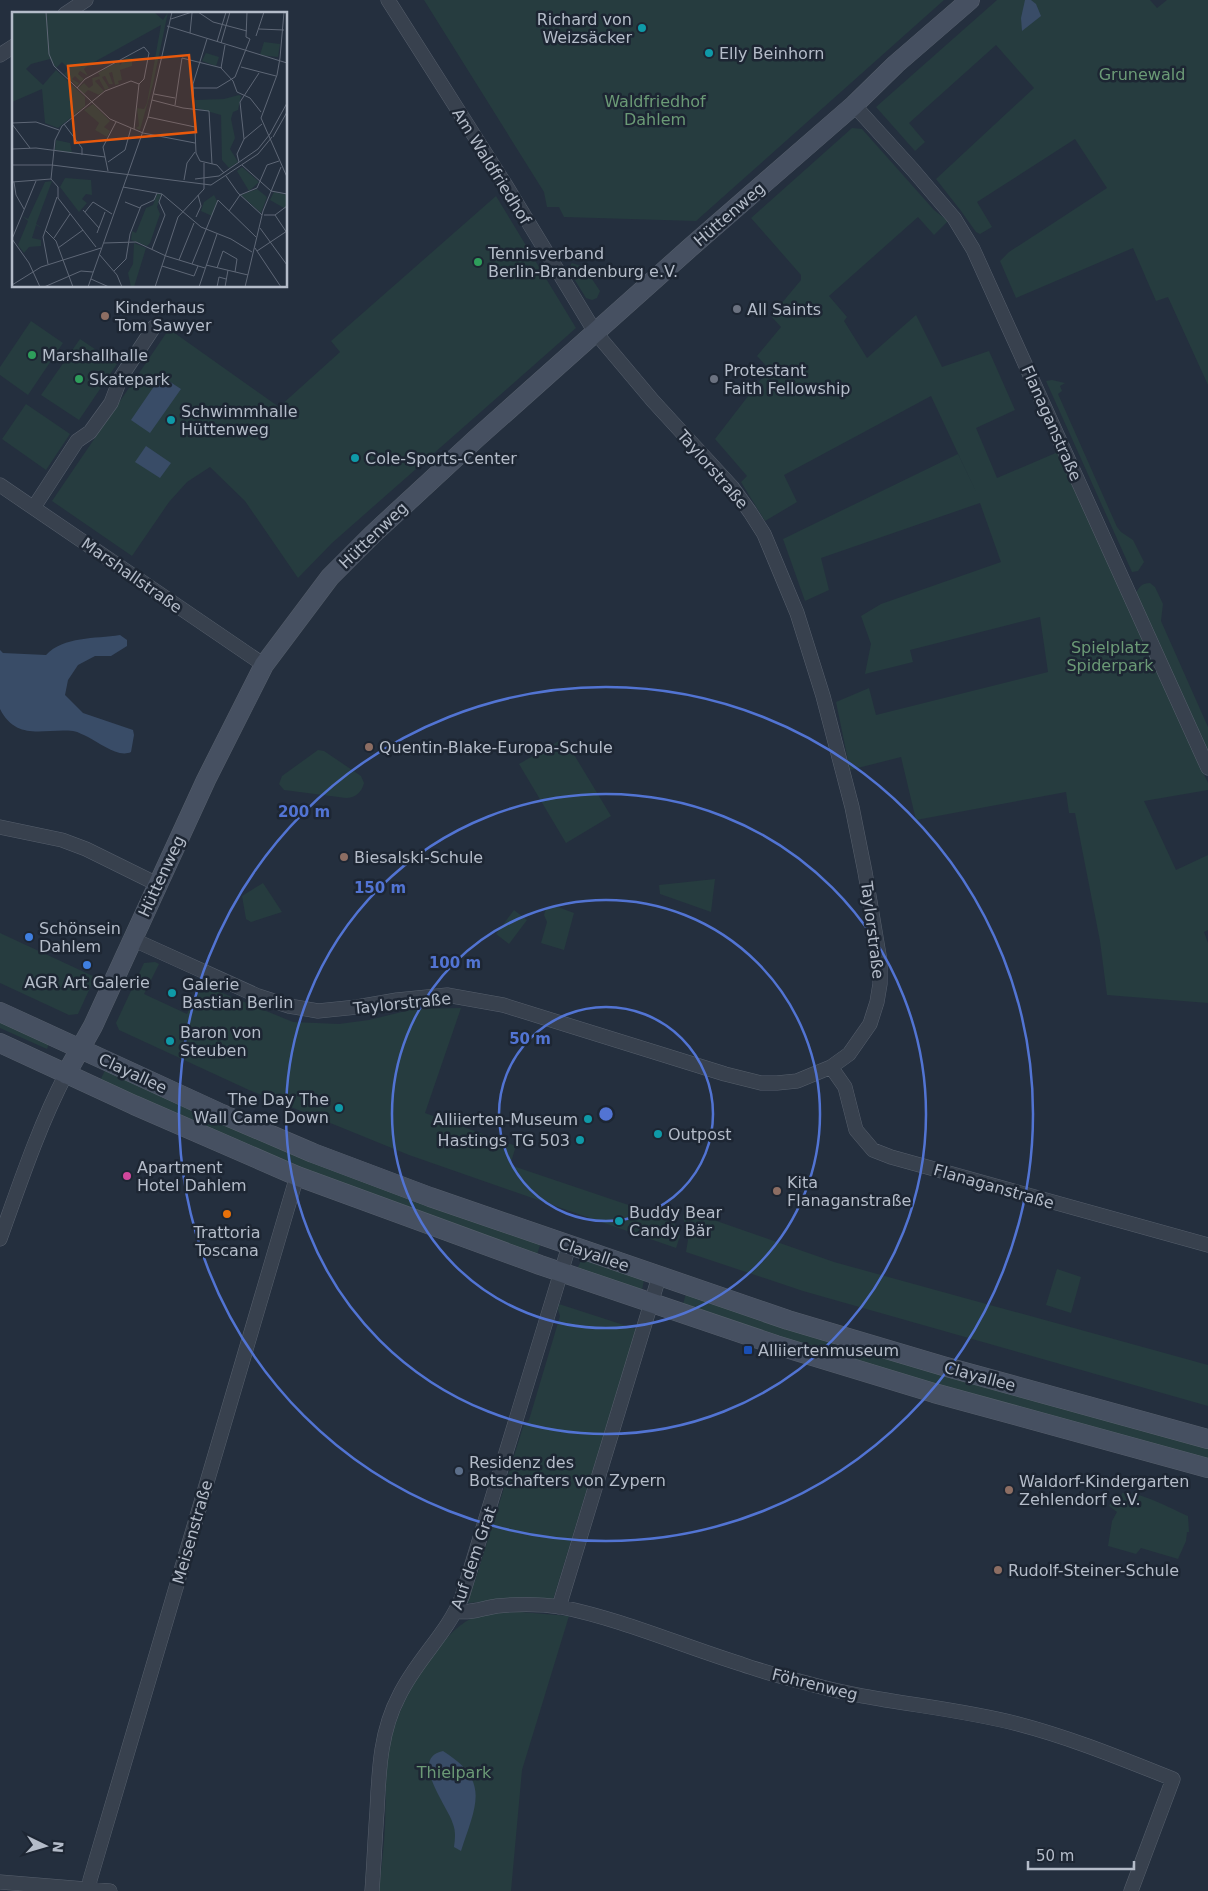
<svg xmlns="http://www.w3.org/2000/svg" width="1208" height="1891" viewBox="0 0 1208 1891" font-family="'DejaVu Sans',sans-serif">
  <rect width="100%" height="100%" fill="#242f3e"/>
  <path fill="#263c3f" d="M424 0H944L696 221 564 217 559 207H547L544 192Z
    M997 0H1150L1157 8 1167 0H1208V385L1168 297 1156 301 1133 248 1016 298 1000 261 1009 252 1107 188 1075 139 977 202 992 227 980 234 976 232 961 211 936 179 1034 88 996 45 909 123 925 142 915 151 876 107Z
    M852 128 862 129 934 210 948 221 934 235 918 217 829 296 847 317 844 321 867 358 916 315 942 367 989 351 1015 410 976 428 997 478 1058 452 1208 783V790L1144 801 1176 870 1208 855V930L1204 932 1208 943V1003L1107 995 1100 941 1075 813H1069L1066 792 916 820 901 757 850 770 836 702 869 688 876 715 1048 672 1040 617 910 650 913 662 865 674 871 644 861 616 881 604 1001 562 980 503 821 558 829 590 805 601 783 539 958 454 978 496 931 396 784 475 797 502 765 521 741 482 747 476 715 439 769 369 757 356 781 327 771 316 801 280V275L751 218Z
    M496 196 576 328 332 543 298 578 245 501 210 467 187 482 169 502 132 556 52 501 169 329 279 407 340 352 331 341Z
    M572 263 584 267 600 291 597 298 592 300 586 298 568 269Z
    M31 321 63 343 28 395 0 375V367Z
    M80 339 117 364 79 420 41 395Z
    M1052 380 1065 383 1060 386 1062 391 1058 394 1117 527 1121 532 1133 540 1144 562 1138 571 1132 572 1046 381Z
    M26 404 70 434 46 470 2 439Z
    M1150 583 1155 587 1163 604 1161 621 1208 727V751L1136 593C1139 587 1142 583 1150 583Z
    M564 738 611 816 566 843 519 764Z
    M318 750 324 751 361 776 364 783C362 792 355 798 346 798L284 790 279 784 282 776Z
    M715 879 711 912 660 894 659 885Z
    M263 883 282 912 251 922 246 919 242 896Z
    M555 906 574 913 564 950 541 943 547 922 544 915 546 908Z
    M514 910 527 920 509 944 496 934Z
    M0 933 95 977 78 1014 69 1015 0 983Z
    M155 962 159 964 144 994 187 1014 198 990 210 988 293 1022 339 1024 369 1020 414 1009 461 1008 425 1113 516 1146 510 1165 673 1220 680 1236 676 1248 409 1155 249 1090 119 1030 116 1023 144 963Z
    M0 1021 49 1043 47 1049 0 1028Z
    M106 1068 541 1243 536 1257 369 1198 100 1081Z
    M685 1210 834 1262 1208 1365V1406L803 1291 686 1252 688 1240 683 1217Z
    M582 1259 644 1280 642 1290 577 1269Z
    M1057 1269 1081 1277 1071 1313 1046 1305Z
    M686 1294 1208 1446V1461L962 1392 682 1307Z
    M559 1304 636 1329 553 1600 520 1599 467 1603 466 1601 475 1581 523 1427 529 1420 560 1316 558 1310Z
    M1122 1493C1145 1493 1167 1507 1188 1516L1189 1532H1187L1186 1541 1178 1559 1141 1548 1136 1554 1108 1546 1112 1521 1117 1512 1109 1506 1112 1501 1111 1499 1112 1497 1120 1499Z
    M521 1612 569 1616 522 1770 511 1891H379C381 1870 384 1848 385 1826 386 1799 385 1770 390 1743 397 1713 411 1685 429 1661 440 1645 454 1627 472 1618 487 1612 505 1613 521 1612Z"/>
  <path fill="#394c67" d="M1025 0H1031L1036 4 1041 16 1022 31 1021 18Z
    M161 376 181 389 150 433 131 420Z
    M146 446 171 463 160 478 135 462Z
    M120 635 127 640V646L111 656H95L78 665 68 680 65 695 83 713 133 730 134 735 131 752C118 758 100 743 88 737 83 735 79 732 73 731 44 728 17 742 0 709V650L3 653 46 655C64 636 95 639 120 635Z
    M443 1751C491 1781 476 1805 461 1851L454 1847C455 1839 456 1832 453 1824 449 1808 408 1758 443 1751Z"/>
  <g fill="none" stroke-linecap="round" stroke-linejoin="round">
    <defs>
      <path id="street" d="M65 14 86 0
        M0 55 14 46
        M854 105 913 170 954 218 973 249 1208 768
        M0 485 264 665
        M34 507 77 441 90 432 111 403 121 377 154 327
        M0 827 62 840 86 849 157 884
        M132 939 258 996 289 1006 318 1011 357 1007 397 1000 447 995 458 997 503 1005 725 1074 761 1083H777L797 1081 831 1067 849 1054 870 1024 877 1002 880 984V961L865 872 852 807 823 696 797 613 764 534 750 512 732 487 653 401 595 332 505 184 388 0
        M831 1067 845 1087 856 1130 873 1150 891 1157 1208 1245
        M0 1239C20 1183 39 1126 66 1074
        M559 1607 659 1277
        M456 1611C470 1614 483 1608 497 1606 517 1604 541 1604 561 1607 624 1620 680 1645 741 1664 763 1672 787 1678 810 1684 878 1703 949 1706 1018 1724 1068 1737 1115 1756 1163 1775L1173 1779 1131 1891
        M0 1882 110 1891
        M89 1889 90 1880 297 1176
        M372 1891C374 1864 375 1838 377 1811 379 1771 380 1732 399 1696 416 1660 447 1634 462 1597L569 1246"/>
      <path id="secondary" d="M0 1012 222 1114 313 1153 430 1197 788 1320 943 1366 1208 1439
        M0 1043 134 1105 297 1176 540 1265 776 1345 934 1393 1208 1468
        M66 1074 93 1026 206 780 264 665 330 577 373 534 478 437 692 246 854 105 896 64 970 0"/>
    </defs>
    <use href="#street" stroke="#565f6c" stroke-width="15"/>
    <use href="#secondary" stroke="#565f6c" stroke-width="20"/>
    <use href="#street" stroke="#38414e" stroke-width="14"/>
    <use href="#secondary" stroke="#465061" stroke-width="19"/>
  </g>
  <g fill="none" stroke="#5274d3" stroke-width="2.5">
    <circle cx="606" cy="1114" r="107"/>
    <circle cx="606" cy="1114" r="214"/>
    <circle cx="606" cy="1114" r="320"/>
    <circle cx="606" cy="1114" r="427"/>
  </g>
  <g fill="#0f9aa8" stroke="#1d2633" stroke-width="2">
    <circle cx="642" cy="28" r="5"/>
    <circle cx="709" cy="53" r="5"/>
    <circle cx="171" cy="420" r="5"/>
    <circle cx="355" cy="458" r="5"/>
    <circle cx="172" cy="993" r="5"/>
    <circle cx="170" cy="1041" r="5"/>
    <circle cx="339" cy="1108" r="5"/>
    <circle cx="588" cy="1119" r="5"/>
    <circle cx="658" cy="1134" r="5"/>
    <circle cx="580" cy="1140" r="5"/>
    <circle cx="619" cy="1221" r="5"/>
  </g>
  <g fill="#2e9e5b" stroke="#1d2633" stroke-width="2">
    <circle cx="478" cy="262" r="5"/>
    <circle cx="32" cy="355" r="5"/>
    <circle cx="79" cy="379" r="5"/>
  </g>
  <g fill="#6b7280" stroke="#1d2633" stroke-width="2">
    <circle cx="737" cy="309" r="5"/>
    <circle cx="714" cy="379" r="5"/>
  </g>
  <g fill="#8d6e63" stroke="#1d2633" stroke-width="2">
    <circle cx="105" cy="316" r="5"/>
    <circle cx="369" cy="747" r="5"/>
    <circle cx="344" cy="857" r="5"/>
    <circle cx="777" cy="1191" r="5"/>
    <circle cx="1009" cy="1490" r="5"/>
    <circle cx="998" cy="1570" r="5"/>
  </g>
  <g fill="#3f7fe0" stroke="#1d2633" stroke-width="2">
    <circle cx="29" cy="937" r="5"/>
    <circle cx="87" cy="965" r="5"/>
  </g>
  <circle fill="#d1479c" stroke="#1d2633" stroke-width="2" cx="127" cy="1176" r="5"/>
  <circle fill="#e8710a" stroke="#1d2633" stroke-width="2" cx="227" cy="1214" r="5"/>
  <rect fill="#1a4fb4" stroke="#1d2633" stroke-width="2" x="743" y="1345" width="10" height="10" rx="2.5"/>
  <circle fill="#5c6f8a" stroke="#1d2633" stroke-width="2" cx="459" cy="1471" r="5"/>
  <g text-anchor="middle" stroke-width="5" stroke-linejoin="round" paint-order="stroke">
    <g font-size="16" fill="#b4bcc9" stroke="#1d2633" text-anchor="start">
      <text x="632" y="25" text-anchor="end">Richard von<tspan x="632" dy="18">Weizsäcker</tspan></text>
      <text x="719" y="59">Elly Beinhorn</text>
      <text x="488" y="259">Tennisverband<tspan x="488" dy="18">Berlin-Brandenburg e.V.</tspan></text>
      <text x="115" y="313">Kinderhaus<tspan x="115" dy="18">Tom Sawyer</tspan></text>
      <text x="747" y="315">All Saints</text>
      <text x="42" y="361">Marshallhalle</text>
      <text x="724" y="376">Protestant<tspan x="724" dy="18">Faith Fellowship</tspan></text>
      <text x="89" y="385">Skatepark</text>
      <text x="181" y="417">Schwimmhalle<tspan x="181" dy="18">Hüttenweg</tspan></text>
      <text x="365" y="464">Cole-Sports-Center</text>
      <text x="379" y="753">Quentin-Blake-Europa-Schule</text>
      <text x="354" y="863">Biesalski-Schule</text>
      <text x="39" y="934">Schönsein<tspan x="39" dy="18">Dahlem</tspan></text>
      <text x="87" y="988" text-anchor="middle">AGR Art Galerie</text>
      <text x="182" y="990">Galerie<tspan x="182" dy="18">Bastian Berlin</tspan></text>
      <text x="180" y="1038">Baron von<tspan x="180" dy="18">Steuben</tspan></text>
      <text x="329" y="1105" text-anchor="end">The Day The<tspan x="329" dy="18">Wall Came Down</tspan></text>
      <text x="578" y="1125" text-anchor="end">Alliierten-Museum</text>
      <text x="668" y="1140">Outpost</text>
      <text x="570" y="1146" text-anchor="end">Hastings TG 503</text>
      <text x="137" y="1173">Apartment<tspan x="137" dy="18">Hotel Dahlem</tspan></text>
      <text x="787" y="1188">Kita<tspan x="787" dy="18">Flanaganstraße</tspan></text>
      <text x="629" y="1218">Buddy Bear<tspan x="629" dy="18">Candy Bär</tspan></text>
      <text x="227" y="1238" text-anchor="middle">Trattoria<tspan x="227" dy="18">Toscana</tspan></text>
      <text x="758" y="1356">Alliiertenmuseum</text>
      <text x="469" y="1468">Residenz des<tspan x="469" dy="18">Botschafters von Zypern</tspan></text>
      <text x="1019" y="1487">Waldorf-Kindergarten<tspan x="1019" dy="18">Zehlendorf e.V.</tspan></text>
      <text x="1008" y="1576">Rudolf-Steiner-Schule</text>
    </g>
    <g font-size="16" fill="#6b9a76" stroke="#1d2633">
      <text x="1142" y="80">Grunewald</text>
      <text x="655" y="107">Waldfriedhof<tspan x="655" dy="18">Dahlem</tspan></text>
      <text x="1110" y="653">Spielplatz<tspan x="1110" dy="18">Spiderpark</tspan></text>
      <text x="454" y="1778">Thielpark</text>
    </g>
    <g font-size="16" fill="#b4bcc9" stroke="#1d2633">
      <text transform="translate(492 166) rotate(58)" y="6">Am Waldfriedhof</text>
      <text transform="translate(729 214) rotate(-41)" y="6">Hüttenweg</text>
      <text transform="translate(1052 423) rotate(66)" y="6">Flanaganstraße</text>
      <text transform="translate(713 469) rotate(49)" y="6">Taylorstraße</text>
      <text transform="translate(373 535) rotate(-44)" y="6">Hüttenweg</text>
      <text transform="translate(132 575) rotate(35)" y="6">Marshallstraße</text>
      <text transform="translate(161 876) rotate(-65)" y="6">Hüttenweg</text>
      <text transform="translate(873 930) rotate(83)" y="6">Taylorstraße</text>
      <text transform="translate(402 1003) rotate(-6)" y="6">Taylorstraße</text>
      <text transform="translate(133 1073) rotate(25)" y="6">Clayallee</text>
      <text transform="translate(994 1186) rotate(16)" y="6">Flanaganstraße</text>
      <text transform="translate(594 1254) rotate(19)" y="6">Clayallee</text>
      <text transform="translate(980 1376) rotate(15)" y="6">Clayallee</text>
      <text transform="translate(192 1532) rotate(-74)" y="6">Meisenstraße</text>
      <text transform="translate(473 1558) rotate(-71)" y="6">Auf dem Grat</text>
      <text transform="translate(815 1684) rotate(14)" y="6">Föhrenweg</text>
    </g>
  </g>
  <g transform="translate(12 12)">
    <rect width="275" height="275" fill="#242f3e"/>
    <path d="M0 0H142L151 8 156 0 141 72 128 118 124 116 127 114 125 96 132 97 135 91 149 13 75 54 72 57 76 64 68 59 66 62 72 67 69 70 63 64 60 67 67 71 65 74 52 62 57 57 50 50 44 56 38 47 19 52 14 57 31 73 44 58 73 85V94L46 116 33 111 30 77 0 90ZM252 30 268 32 266 45 248 43ZM194 41 207 45 204 54 190 49ZM114 46H120V54L108 58 110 68 106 69 107 72 103 73 100 60 97 61 101 72H97L93 64 90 65 97 76 93 78 87 67 83 69 92 79 87 83 76 78 72 82 66 76 72 71 77 76 81 73 80 66 88 64 86 61 107 49 108 53ZM227 83 229 84 226 98 221 100 219 107 223 126 218 137 226 150 217 156 210 148 209 103 184 96 183 88 212 87ZM81 92 98 109 92 115 98 119 95 125 83 118 87 111 72 98ZM44 128 58 131 60 141 43 138ZM230 155 247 170 237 179 225 159ZM53 166 79 168 80 183 74 182 70 187 75 191 67 200 48 175ZM40 169 24 212 32 217 24 213 20 226 29 228V234L17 235 12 241 6 233 16 209 10 204 16 207 33 170ZM245 177 255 185 249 201 229 183ZM262 180 275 183V194L272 196 258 188ZM145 182H149L145 195 148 202 138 231 135 234 119 228 120 219 124 221 134 196 141 193ZM202 183 205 189 200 204 189 199 192 190ZM122 231 134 236 122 275H119L116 261 121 252Z" fill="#263c3f"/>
    <path fill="none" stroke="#5e6776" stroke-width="1" d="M34 0 37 42 42 54 98 107 131 121M186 0 201 10 235 19M235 0 234 25 238 27M159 7 180 0M155 14 275 51M247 17 272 18M178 21 180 1M244 24 252 0M195 27 181 72 184 141 188 149 205 153 212 161M205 30 214 0M209 31 218 0M213 33 209 56 221 69 225 80 238 86 249 100M268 46 272 0M268 46 265 63 249 106 275 165M229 55 264 64M65 76 73 67 132 35 137 41 132 67 127 72M181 76H205L223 65 238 27M142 82 163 86M140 88 171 96 197 99 200 152M163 93 170 46 210 56M136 105 183 115M0 111 24 110 47 118M0 112 18 136M52 112 70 136V143M122 117 127 72M131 121 183 131M258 122 275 91M261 125 275 100M232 127 250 112M0 137 24 136 93 145M96 150 113 138 119 116M227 150 225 142 232 127 228 90 247 61M0 153H40L199 173 246 142 260 125M230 153 259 179 275 182M96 159 91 135 104 110M214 164 226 181 250 203M39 167 43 128 50 114 93 79 119 69 127 72M39 167 46 175V186L84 235M183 167 207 164 246 137 258 122M172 168 175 151 183 140M0 170 39 167M2 170 4 183 12 197M111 175 150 182 189 215 219 227 240 240M206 188 244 225M113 190 128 196M71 198 87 216M217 199 228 183 245 176 255 153 267 149M73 200 81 190 100 202M252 203H263L275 194M263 203 275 221M184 205 189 194 186 183M248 216 275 253M33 218 44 229 61 275M85 221 93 200M42 226 58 202M0 227 24 169M0 227 17 251 28 275M92 231 124 230 154 244 193 256M46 236 71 218M243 236 269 275M140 237 153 203 147 190 150 182M245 239 275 219M87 242 105 263 110 275M167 248 182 211M36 252 31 225 45 185M180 252 206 188M194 253 236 263M150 254 182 264 186 254M205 256 211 239 225 247 223 260M102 259 114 247 118 222 129 194 142 188 145 181M79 267 97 275M0 273 29 255 89 236M32 275 69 259 81 260M76 275 136 105 160 0M143 275 166 205 192 177V151M187 275 205 222M205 275 207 265 214 267M213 275 216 258M233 275 251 199 269 155"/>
    <path fill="#e8590c" fill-opacity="0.15" stroke="#e8590c" stroke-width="2.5" d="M177 43 184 120 63 131 56 54Z"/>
    <rect width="275" height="275" fill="none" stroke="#b4bcc9" stroke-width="2.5"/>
  </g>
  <circle cx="606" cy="1114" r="8" fill="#5274d3" stroke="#1d2633" stroke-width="2.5"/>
  <g font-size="15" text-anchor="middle" font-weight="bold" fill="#5274d3" stroke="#1d2633" stroke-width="5" stroke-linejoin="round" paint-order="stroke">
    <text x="304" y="817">200 m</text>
    <text x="380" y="893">150 m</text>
    <text x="455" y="968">100 m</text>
    <text x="530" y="1044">50 m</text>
  </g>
  <g transform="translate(45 1846) rotate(95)" stroke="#1d2633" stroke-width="4" paint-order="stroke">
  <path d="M0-4L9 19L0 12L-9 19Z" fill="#b4bcc9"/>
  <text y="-8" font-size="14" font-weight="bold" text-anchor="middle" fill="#b4bcc9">N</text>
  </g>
  <path d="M1028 1861v8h106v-8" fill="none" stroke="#b4bcc9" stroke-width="2.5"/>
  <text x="1036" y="1861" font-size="15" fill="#b4bcc9" stroke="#1d2633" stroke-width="4" paint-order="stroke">50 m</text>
</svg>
